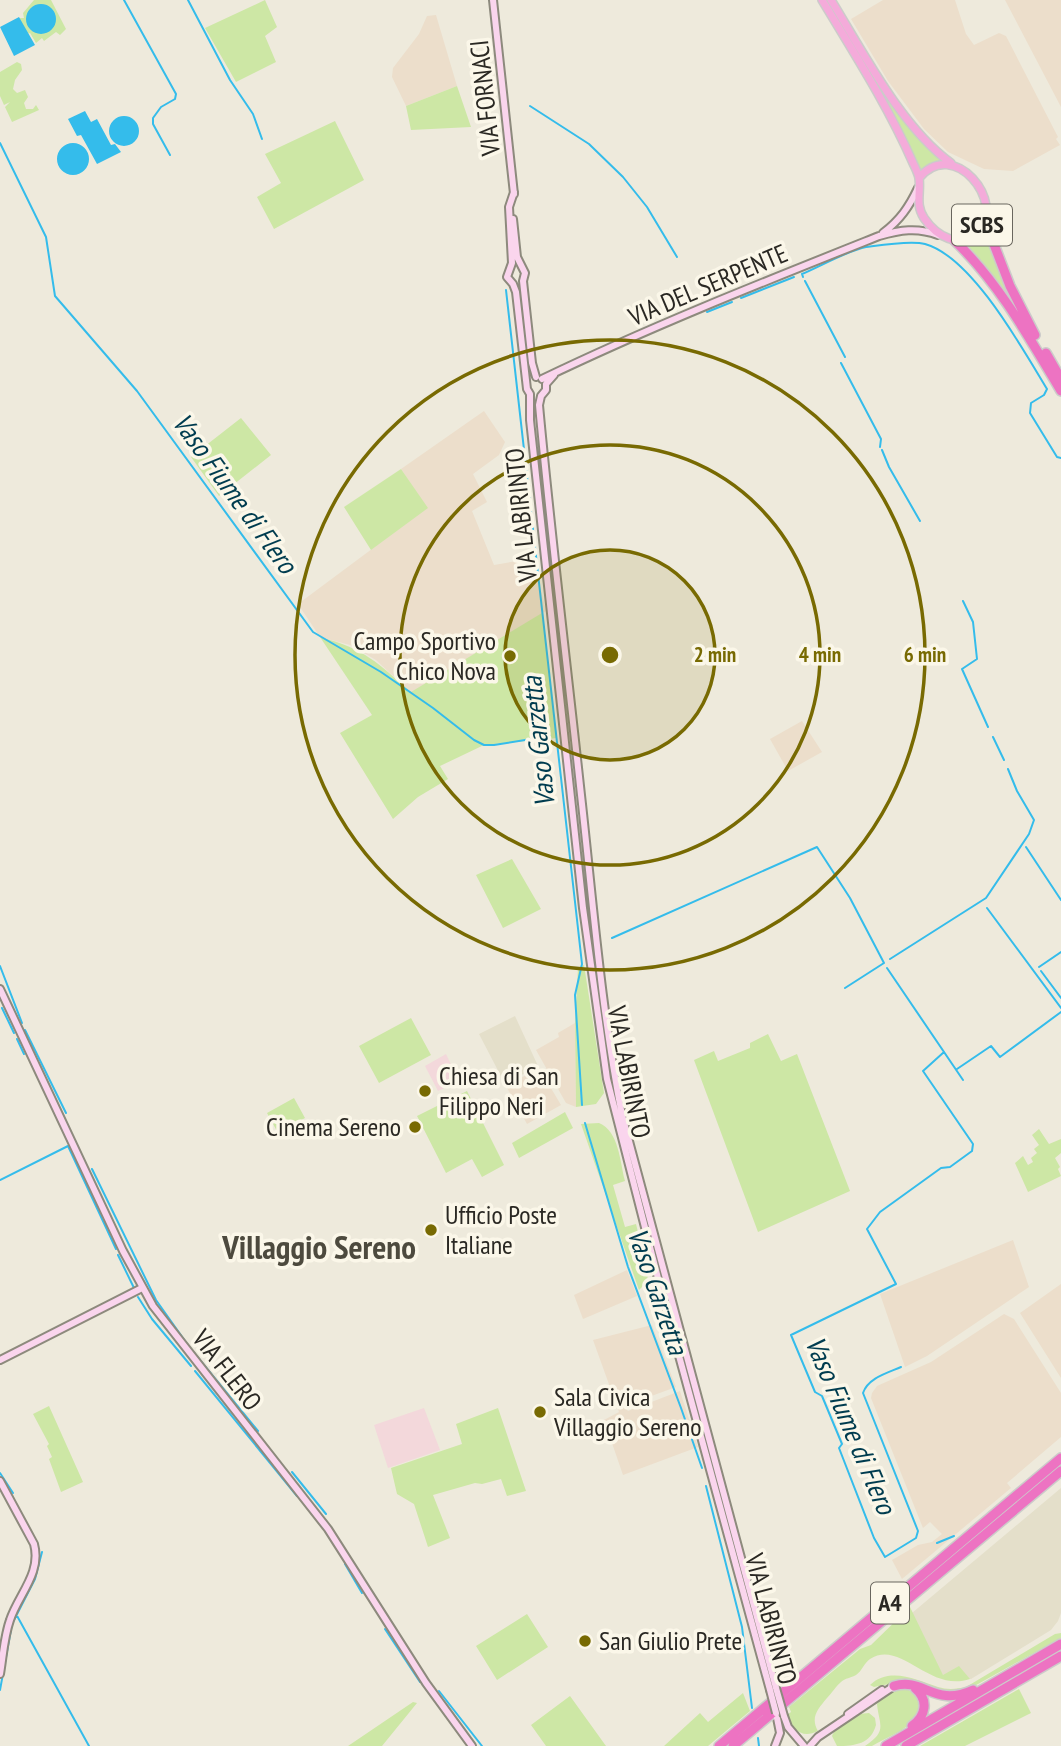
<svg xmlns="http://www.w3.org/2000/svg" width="1061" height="1746" viewBox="0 0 1061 1746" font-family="'PT Sans Narrow',sans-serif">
  <rect width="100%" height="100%" fill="#eeeadc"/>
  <path fill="#e4dfca" d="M515 1016 538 1066 505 1084 479 1034Z
    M1061 1488V1613L1058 1621 1051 1630 971 1679 943 1676 912 1613Z"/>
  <path fill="#ecdecb" d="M883 0H955L966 34 974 45 999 33 1006 36 1058 137 1056 139 1060 145 1013 171 984 169 948 152 924 129 888 81 851 19Z
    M1005 0H1061V107Z
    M436 15 457 86 406 106 392 77 393 68 419 34 427 16Z
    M484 411 505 442 499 455 473 474 487 502 472 511 494 565 533 558 546 611 411 693 376 660 350 645 320 637 298 604 427 508 401 469Z
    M802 721 822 752 788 771 770 739Z
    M575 1023 576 1107 566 1103 536 1050 559 1037 558 1033Z
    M539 1068 561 1105 527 1124 506 1086Z
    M1013 1240 1029 1287 927 1356 905 1367 880 1294Z
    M627 1270 637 1296 583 1319 574 1295Z
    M1061 1284V1378L1020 1313Z
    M1004 1314 1014 1319 1061 1393V1437L1007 1483 1011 1488 902 1579 892 1560 918 1545 932 1542 942 1534 930 1522 923 1528 871 1398 872 1393 877 1386 931 1362Z
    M652 1325 676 1387 624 1406 628 1411 680 1391 698 1447 623 1475 604 1420 619 1412 593 1340Z"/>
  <path fill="#f3d8db" d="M446 1054 459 1081 438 1091 425 1066Z
    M424 1408 440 1450 388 1468 374 1425Z"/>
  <path fill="#cde7a5" d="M34 0H51L66 29 60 35 56 32 44 41 42 38 36 43 30 33 27 34 19 18H24L23 13Z
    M265 0 277 27 265 36 276 62 236 82 205 28Z
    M17 62 21 64 22 70 15 80 13 89 17 93 25 90 28 97 24 103 26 109H33L36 105 39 110 12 122 5 107 10 102 4 105 0 96V72Z
    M876 80 930 150 940 159 939 163 920 172Z
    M457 86 471 127 411 130 406 106Z
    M335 121 364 180 274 229 257 197 281 183 265 154Z
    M985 230 1027 329 963 247 964 244 978 238Z
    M241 418 271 455 219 496 191 457Z
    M401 469 428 508 371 550 344 507Z
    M542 613 557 738 484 745 440 766 448 779 418 797 393 819 340 733 372 715 320 637C367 650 376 662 411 692Z
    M512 859 541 909 503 928 476 875Z
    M584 965 604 1093 596 1104 576 1107 575 1023 578 968Z
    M411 1018 431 1055 379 1083 359 1046Z
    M768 1034 781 1061 797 1054 850 1191 758 1232 694 1060 714 1051 718 1061 750 1048V1043Z
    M467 1091 504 1165 482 1177 472 1159 446 1173 417 1116Z
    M294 1098 305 1118 278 1133 267 1113Z
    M565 1112 573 1128 519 1158 512 1143Z
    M599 1123C619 1131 620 1162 625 1181L613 1185 625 1227 636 1224 648 1272 647 1282 639 1290 581 1124Z
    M1039 1129 1049 1144 1061 1139V1153L1055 1158 1060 1167 1058 1169 1061 1176 1028 1192 1015 1163 1023 1156 1028 1165 1033 1162 1031 1158 1037 1153 1034 1149 1039 1145 1032 1135Z
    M49 1406 83 1482 61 1492 49 1459 52 1457 47 1446 49 1444 33 1414Z
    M498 1408 526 1491 507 1496 501 1479 482 1484 475 1483 433 1495 450 1538 428 1547 414 1504 397 1494 391 1468 462 1444 456 1424Z
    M910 1607 943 1675 959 1666 970 1679C929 1693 901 1639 870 1659 864 1663 862 1671 856 1675 851 1678 845 1678 841 1682 836 1686 832 1693 827 1698 818 1709 810 1717 818 1731 802 1739 793 1730 787 1715L791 1712 789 1707 860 1649 871 1645Z
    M527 1614 548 1647 497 1680 476 1646Z
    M1061 1633V1638L969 1689 953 1693 894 1683 874 1687 870 1685C889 1666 918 1680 938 1687 947 1690 957 1689 966 1687L1055 1634Z
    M896 1689H907L917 1695C926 1725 893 1734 872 1746H865C888 1731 879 1725 877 1704L882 1697Z
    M1019 1689 1031 1713 965 1746H920Z
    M743 1693 750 1711 708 1746H664L700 1713 708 1722Z
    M570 1696 606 1746H546L531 1725Z
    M413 1702 417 1703 382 1746H348Z
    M869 1713 875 1718 876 1725C871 1744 855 1746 837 1746L832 1736C837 1724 856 1713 869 1713Z"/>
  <path fill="#34bceb" d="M26 19a15 15 0 1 1 30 0a15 15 0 1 1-30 0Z
    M19 17 35 45 14 56 0 27Z
    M85 111 91 122 97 119 111 145 115 144 121 152 97 164 81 135 77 136 68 119Z
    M109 131a15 15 0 1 1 30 0a15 15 0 1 1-30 0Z
    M57 159a16 16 0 1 1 32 0a16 16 0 1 1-32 0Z"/>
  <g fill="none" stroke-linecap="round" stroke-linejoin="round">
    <path stroke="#34bceb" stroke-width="2" d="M124 0 176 94 175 99 161 107 153 118V124L170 155
      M188 0 230 80 253 114 262 139
      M530 106 589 144 623 177 647 207 677 257
      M0 143 46 237 55 296 137 391 313 632 381 672 433 708 474 740 484 745H494L550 736
      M803 277 802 274C819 267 849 250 866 247 881 245 911 240 925 244 972 257 1022 348 1047 389L1044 395 1031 403 1030 413 1057 457 1061 458
      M805 281 845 357
      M506 290 582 964 575 995 582 1105
      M741 298 794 277
      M707 312 732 302
      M841 363 881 439 880 447
      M882 450 889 467 920 521
      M963 601 973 622 977 659 962 669 988 727
      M993 737 1004 760
      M1026 847 1061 900
      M987 908 1061 1008
      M612 938 817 847 850 898 884 963 845 988
      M890 959 986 898 1029 834 1034 820 1017 791 1008 769
      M0 966 22 1023
      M1039 967 1061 952
      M887 968 963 1080
      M1041 971 1061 998
      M2 1008 14 1033
      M25 1030 66 1113
      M17 1039 24 1054
      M957 1069 991 1046 1000 1057 1061 1012
      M585 1123 628 1267 681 1408 702 1468
      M92 1169 156 1300 190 1348 258 1431
      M0 1180 68 1146 116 1249
      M118 1255 134 1288
      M138 1297 152 1319 191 1366
      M901 1367C887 1373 868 1378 863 1393L918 1531 916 1538 885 1557 874 1538 839 1448 842 1444 822 1396 815 1392 791 1335 896 1284 867 1229 880 1212 941 1168 950 1167 972 1151 973 1144 923 1071 944 1052
      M195 1371 297 1496
      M292 1472 326 1514
      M0 1473 13 1493
      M706 1486 742 1627 752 1708
      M937 1543 954 1536
      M345 1564 362 1593
      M16 1614 89 1746
      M385 1629 420 1682
      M0 1690 12 1624 35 1579 42 1552
      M439 1691 482 1746
      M758 1738 759 1746"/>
    <defs>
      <path id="secondary" d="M493 0 514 194
        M514 192 509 207 512 263 507 277 513 284 516 292 527 389 530 394V420L583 908 607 1079 660 1286 770 1690
        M513 219 517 257 525 273 523 281 532 363 536 377
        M883 233C900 220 909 207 918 188
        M554 375 546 384V390L541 396 539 405C551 535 567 665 581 795 593 902 601 1009 622 1115L776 1688
        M542 379C652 326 766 281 879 236 900 230 917 227 938 235
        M0 989 123 1251 153 1306 328 1529 426 1683 472 1746
        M0 1360 142 1288
        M0 1481 34 1544C42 1573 18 1595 10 1620 4 1637 3 1656 0 1674
        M848 1714 882 1690
        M784 1716 788 1727 804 1746
        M775 1746 780 1733 776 1713
        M810 1746 818 1737 894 1686"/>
      <path id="primary" d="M822 0C854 53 888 106 913 163 915 167 918 173 919 178 921 193 915 204 924 218 936 236 960 250 978 232 1007 203 954 136 919 178
        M831 0C863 52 902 128 951 163"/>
      <path id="highway" d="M985 221 1010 286 1035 335
        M955 241C999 283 1030 339 1061 391
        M1046 353 1061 379
        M894 1686C924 1677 934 1708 973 1690
        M912 1726C926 1716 929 1700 915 1688
        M719 1746 1061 1458
        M733 1746 1061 1471
        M886 1746 1061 1644
        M906 1746 1061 1656"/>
    </defs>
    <use href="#secondary" stroke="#8d8a7d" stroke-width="10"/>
    <use href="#primary" stroke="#cccbca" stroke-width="10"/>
    <use href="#highway" stroke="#cccbca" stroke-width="12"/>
    <use href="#secondary" stroke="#fad5ed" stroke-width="6"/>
    <use href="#primary" stroke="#f4abda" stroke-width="7"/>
    <use href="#highway" stroke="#ed73c2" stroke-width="9"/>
    <defs>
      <path id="secondary-bridge" d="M776 1688 784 1716
        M770 1690 776 1713"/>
    </defs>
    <use href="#secondary-bridge" stroke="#8d8a7d" stroke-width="10" stroke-linecap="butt"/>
    <use href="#secondary-bridge" stroke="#fad5ed" stroke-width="6"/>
  </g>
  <circle cx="610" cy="655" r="105" fill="#786a02" fill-opacity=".12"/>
  <g fill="none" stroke="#786a02" stroke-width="3.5">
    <circle cx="610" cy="655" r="105"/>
    <circle cx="610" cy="655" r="210"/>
    <circle cx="610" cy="655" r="315"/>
  </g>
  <g fill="#786a02" stroke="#fbf7e9" stroke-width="2.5">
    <circle cx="510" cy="656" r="7"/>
    <circle cx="425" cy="1091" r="7"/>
    <circle cx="415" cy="1127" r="7"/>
    <circle cx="431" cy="1230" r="7"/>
    <circle cx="540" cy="1412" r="7"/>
    <circle cx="585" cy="1641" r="7"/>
  </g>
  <g text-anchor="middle" stroke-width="7" stroke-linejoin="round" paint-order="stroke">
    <g fill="#fbf7e9" stroke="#69665e" stroke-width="2">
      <rect x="952" y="204.5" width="60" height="41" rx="5"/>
      <rect x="871" y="1582.5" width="38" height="41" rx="5"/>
    </g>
    <g font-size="24" font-weight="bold" fill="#2a2823">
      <text x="982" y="233">SCBS</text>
      <text x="890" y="1611">A4</text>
    </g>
    <g font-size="26" fill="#2a2823" stroke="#fbf7e9">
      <text transform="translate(485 98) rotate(-96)" y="9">VIA FORNACI</text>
      <text transform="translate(708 285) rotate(-23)" y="9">VIA DEL SERPENTE</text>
      <text transform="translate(521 515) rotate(-96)" y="9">VIA LABIRINTO</text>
      <text transform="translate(629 1072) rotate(79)" y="9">VIA LABIRINTO</text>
      <text transform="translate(227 1370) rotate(52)" y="9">VIA FLERO</text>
      <text transform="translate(771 1619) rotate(75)" y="9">VIA LABIRINTO</text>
    </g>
    <g font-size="26" fill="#2a2823" stroke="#fbf7e9" text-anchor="start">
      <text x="496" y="650" text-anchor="end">Campo Sportivo<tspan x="496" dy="30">Chico Nova</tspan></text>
      <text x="439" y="1085">Chiesa di San<tspan x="439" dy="30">Filippo Neri</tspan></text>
      <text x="401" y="1136" text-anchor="end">Cinema Sereno</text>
      <text x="445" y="1224">Ufficio Poste<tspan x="445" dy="30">Italiane</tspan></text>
      <text x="554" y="1406">Sala Civica<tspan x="554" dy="30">Villaggio Sereno</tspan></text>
      <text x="599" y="1650">San Giulio Prete</text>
    </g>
    <g font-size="28" font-style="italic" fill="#003c4f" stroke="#fbf7e9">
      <text transform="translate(235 493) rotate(54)" y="10">Vaso Fiume di Flero</text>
      <text transform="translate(538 742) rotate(-96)" y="10">Vaso Garzetta</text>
      <text transform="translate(658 1291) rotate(71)" y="10">Vaso Garzetta</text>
      <text transform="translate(851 1425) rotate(67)" y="10">Vaso Fiume di Flero</text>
    </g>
    <g font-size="33" font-weight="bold" fill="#4d4a3e" stroke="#fbf7e9">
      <text x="319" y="1259">Villaggio Sereno</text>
    </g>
  </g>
  <circle cx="610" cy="655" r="10" fill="#786a02" stroke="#fbf7e9" stroke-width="3.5"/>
  <g font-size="21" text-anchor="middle" font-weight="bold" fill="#786a02" stroke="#fbf7e9" stroke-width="7" stroke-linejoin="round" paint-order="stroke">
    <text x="715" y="662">2 min</text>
    <text x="820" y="662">4 min</text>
    <text x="925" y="662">6 min</text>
  </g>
</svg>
